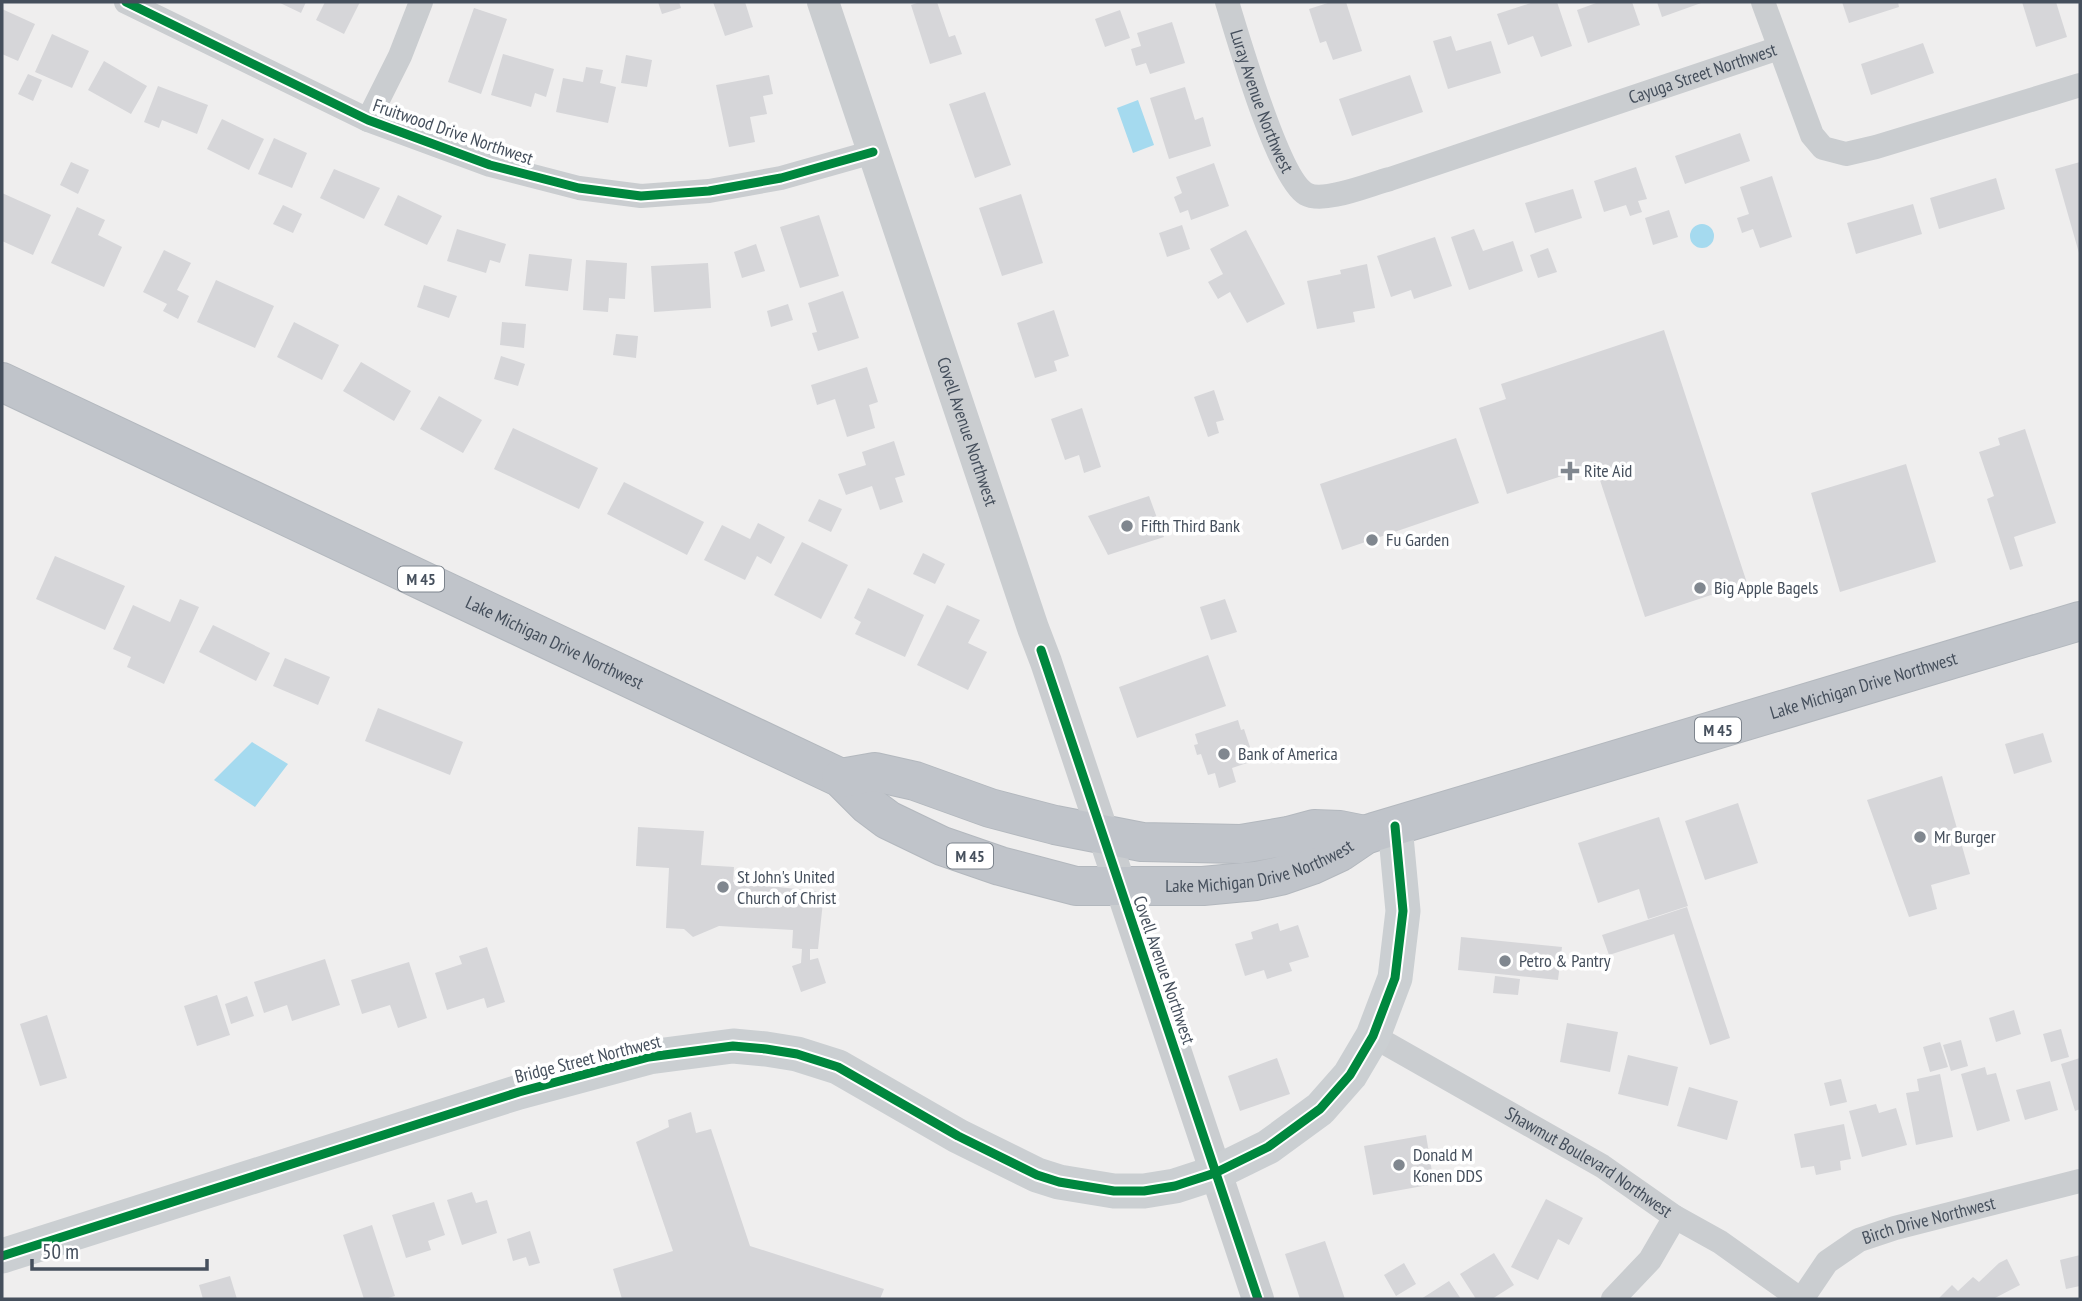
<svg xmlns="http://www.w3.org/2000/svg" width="2082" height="1301" viewBox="0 0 2082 1301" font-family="'PT Sans Narrow',sans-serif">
  <rect width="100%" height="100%" fill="#efeeee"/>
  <path fill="#a5daef" d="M1138 100 1154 145 1133 153 1117 108Z
    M1690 236a12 12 0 1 1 24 0a12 12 0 1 1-24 0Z
    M252 742 288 764 255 807 214 780Z"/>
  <path fill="#d6d6d9" d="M278 2H306L301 13Z
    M325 2H360L344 34 316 20Z
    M658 2H679L681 8 662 14Z
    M713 2H745L753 27 725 36Z
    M920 2H937L949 37 955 35 962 54 930 64 911 5Z
    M1331 2H1346L1362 51 1333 60 1326 41 1320 43 1309 9Z
    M1534 2H1557L1572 46 1541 57 1533 36 1508 45 1497 14Z
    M1599 2H1632L1640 25 1588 43 1577 10Z
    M1657 2H1704L1662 17Z
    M1842 2H1898L1899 7 1849 23Z
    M2022 2H2056L2067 37 2036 47Z
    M474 8 507 19 481 94 448 82Z
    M2 9 35 24 18 61 2 54Z
    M1120 10 1130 38 1105 47 1095 19Z
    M1172 22 1185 63 1150 74 1146 63 1136 66 1131 49 1141 46 1137 33Z
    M52 34 89 51 72 88 35 72Z
    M1451 36 1456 51 1491 41 1501 73 1448 89 1433 41Z
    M1923 43 1934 73 1871 95 1861 64Z
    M503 54 554 69 546 97 535 93 531 107 491 95Z
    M626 55 652 60 647 87 621 83Z
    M104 61 147 86 131 114 88 90Z
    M586 67 603 70 600 83 616 87 608 123 556 112 563 78 583 82Z
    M28 74 42 80 33 101 18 94Z
    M769 75 773 94 763 96 767 114 750 117 755 142 729 147 716 85Z
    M1410 75 1423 112 1352 136 1339 99Z
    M158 86 208 105 197 134 162 120 159 128 144 122Z
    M1185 87 1195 120 1203 117 1211 146 1169 159 1150 98Z
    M985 92 1011 165 975 178 949 104Z
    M222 119 264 139 249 170 207 149Z
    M1740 133 1750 161 1685 184 1675 156Z
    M274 138 307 153 292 188 258 174Z
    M71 162 89 170 78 194 60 185Z
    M2080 162V253H2079L2055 169Z
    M1214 163 1229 206 1191 220 1188 210 1180 213 1174 197 1182 193 1176 177Z
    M1636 167 1647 199 1638 201 1642 212 1630 216 1626 205 1604 212 1594 181Z
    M334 169 380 188 364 219 320 198Z
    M1772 176 1792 237 1760 248 1753 229 1742 233 1737 218 1749 214 1740 187Z
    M1996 178 2005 209 1939 229 1930 198Z
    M1573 189 1582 218 1535 233 1525 203Z
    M2 193 51 215 33 255 2 241Z
    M1021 194 1043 263 1002 276 979 208Z
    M398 195 442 216 427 245 384 225Z
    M1913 204 1922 234 1856 254 1847 223Z
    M283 205 302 214 293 233 273 224Z
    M77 207 105 220 98 235 122 247 104 287 51 263Z
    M1669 210 1678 237 1653 245 1645 218Z
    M819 215 839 276 800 288 780 227Z
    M1182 225 1190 249 1167 257 1159 233Z
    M457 229 506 244 500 263 490 260 486 273 447 261Z
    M1474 229 1483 251 1513 241 1523 271 1469 290 1451 237Z
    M1246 230 1285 304 1247 323 1230 292 1218 299 1208 282 1223 274 1210 249Z
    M1435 237 1452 286 1414 299 1411 290 1391 297 1377 256Z
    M756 244 765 271 742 278 734 252Z
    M1548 248 1557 272 1538 278 1530 255Z
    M164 250 191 263 177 290 189 296 178 319 163 311 167 304 143 292Z
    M529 254 572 259 568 291 525 286Z
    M586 260 627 263 625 299 609 298 608 312 583 310Z
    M708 263 711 308 654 312 651 266Z
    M1367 264 1375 308 1353 312 1355 322 1317 329 1307 281 1341 274 1340 270Z
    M216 280 274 306 255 348 197 322Z
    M424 285 457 296 449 318 417 307Z
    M843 291 859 338 818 351 812 333 817 332 808 303Z
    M788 304 793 320 771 327 767 311Z
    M1054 310 1069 356 1054 361 1057 371 1035 378 1017 323Z
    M294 322 339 345 322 380 277 357Z
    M502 322 526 324 524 348 500 345Z
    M1664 330 1747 583 1645 617 1595 465 1507 494 1479 408 1506 399 1501 384Z
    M616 334 638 336 636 358 613 355Z
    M501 356 525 364 518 386 494 379Z
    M361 362 411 391 394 421 343 391Z
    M867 367 878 402 869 405 875 428 847 437 835 399 817 405 811 385Z
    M1214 390 1224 420 1216 422 1219 433 1208 437 1194 397Z
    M439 396 482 420 463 453 420 429Z
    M1082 408 1101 467 1084 473 1079 455 1065 460 1051 419Z
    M513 428 598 468 579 509 494 469Z
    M2025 429 2056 523 2014 537 2023 566 2010 570 1987 499 1994 496 1979 452 2000 445 1998 438Z
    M1456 438 1479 503 1342 550 1320 484Z
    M894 441 905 475 895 478 903 502 880 510 872 486 846 495 838 474 866 465 862 452Z
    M1906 464 1936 562 1840 592 1811 493Z
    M624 482 704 522 687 555 607 514Z
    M1149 496 1164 537 1108 555 1088 516Z
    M819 499 842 509 831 532 808 521Z
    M758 523 785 537 771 564 757 556 745 580 704 560 722 525 750 539Z
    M802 542 848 565 821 619 774 595Z
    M923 553 945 564 935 584 913 574Z
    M55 556 125 586 105 630 36 599Z
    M868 588 924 615 905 657 855 634 861 622 854 618Z
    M180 599 199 607 164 684 127 667 131 657 113 649 133 605 170 622Z
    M1225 599 1237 632 1211 640 1200 607Z
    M947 605 980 620 968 643 987 652 968 690 917 665Z
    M213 625 270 653 256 681 199 652Z
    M1208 655 1226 706 1137 738 1119 687Z
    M285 658 330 677 318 705 273 686Z
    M378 708 463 742 450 775 365 741Z
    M1238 720 1241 730 1244 729 1252 753 1244 755 1247 763 1232 768 1236 782 1219 788 1215 773 1208 775 1201 754 1197 755 1194 745 1198 744 1195 734Z
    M2043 733 2052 762 2014 774 2005 744Z
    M1942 776 1970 874 1931 885 1937 909 1909 917 1867 800Z
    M1738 803 1758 863 1705 880 1685 821Z
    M1659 817 1688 906 1648 919 1639 889 1598 903 1578 843Z
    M638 827 704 831 701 865 734 867 733 882 824 892 818 949H810V960L818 958 826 983 801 992 792 966 801 963 802 949 792 948 793 930 719 926 693 937 684 929 666 928 669 868 636 866Z
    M1687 907 1730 1038 1710 1045 1674 934 1609 955 1602 935Z
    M1278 923 1280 931 1298 925 1309 957 1289 963 1292 971 1267 979 1264 970 1245 976 1235 944 1253 939 1251 932Z
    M1461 937 1562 947 1558 980 1458 970Z
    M487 947 505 1002 487 1008 484 998 447 1010 435 973 462 964 459 956Z
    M325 959 340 1005 292 1021 287 1005 264 1013 254 982Z
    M409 962 427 1018 398 1028 390 1005 362 1014 351 980Z
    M1495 976 1520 979 1518 995 1493 993Z
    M217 995 230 1035 197 1046 184 1006Z
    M247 996 254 1016 231 1024 225 1004Z
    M2014 1010 2021 1034 1996 1042 1989 1018Z
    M47 1015 67 1078 40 1086 20 1024Z
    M1567 1023 1618 1032 1610 1072 1560 1062Z
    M2061 1029 2069 1057 2051 1062 2043 1034Z
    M1961 1040 1968 1066 1951 1071 1943 1045Z
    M1940 1042 1948 1067 1930 1072 1923 1047Z
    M1628 1055 1678 1067 1668 1106 1618 1094Z
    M1277 1058 1290 1094 1240 1111 1228 1076Z
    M2080 1058V1109L2075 1111 2061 1064Z
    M1985 1067 1987 1075 1996 1073 2010 1121 1977 1131 1961 1074Z
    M1940 1074 1953 1137 1916 1145 1906 1093 1919 1091 1917 1079Z
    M1841 1079 1847 1102 1830 1106 1824 1083Z
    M2050 1081 2058 1110 2025 1120 2016 1090Z
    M1689 1087 1738 1101 1727 1140 1677 1126Z
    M1876 1104 1879 1113 1896 1108 1907 1145 1862 1157 1849 1111Z
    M691 1112 696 1133 711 1129 750 1246 884 1289 880 1299H622L613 1269 673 1251 636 1142 669 1127 668 1120Z
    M1844 1124 1851 1159 1840 1161 1841 1170 1816 1175 1814 1166 1801 1168 1794 1134Z
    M1426 1135 1434 1184 1373 1195 1364 1146Z
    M472 1192 476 1203 487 1200 497 1233 462 1245 447 1200Z
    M1546 1199 1583 1218 1569 1245 1558 1239 1538 1280 1511 1267Z
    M434 1202 445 1235 428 1241 431 1250 406 1258 392 1215Z
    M372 1225 395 1296 385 1299H364L343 1235Z
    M530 1231 540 1263 529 1266 526 1257 513 1261 507 1239Z
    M1325 1241 1345 1299H1300L1285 1254Z
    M1494 1253 1514 1285 1492 1299H1476L1460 1274Z
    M2080 1255V1286L2066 1289 2060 1260Z
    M2007 1259 2020 1285 1995 1298 1996 1299H1938L1952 1285 1958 1291 1973 1277 1979 1282 1999 1263Z
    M1404 1263 1416 1284 1396 1296 1384 1275Z
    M230 1276 237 1299H203L199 1285Z
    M1449 1281 1461 1299H1421Z"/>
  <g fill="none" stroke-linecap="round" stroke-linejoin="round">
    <defs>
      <g id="trunk">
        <path id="s5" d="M2 382 841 778 868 805 888 820 942 846 1000 866 1076 886H1203L1256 881 1280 876 1312 865 1340 852 1365 835 1374 832 2080 621"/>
        <path d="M841 778 875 772 915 781 990 808 1055 825 1142 842 1241 844 1288 836 1314 829 1340 830 1365 835"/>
      </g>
    </defs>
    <use href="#trunk" stroke="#b3b8be" stroke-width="40"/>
    <g stroke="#cacdd0" stroke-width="24">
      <path d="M126 2 368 120 490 165 579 188 641 196 709 191 781 178 873 152"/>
      <path id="s1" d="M1227 2C1238 37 1278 178 1306 194 1324 204 1370 184 1390 179L1779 48"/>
      <path d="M1763 2 1812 135 1823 148 1846 154 1876 147 2080 85"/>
      <path d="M368 120 400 56 421 2"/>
      <path id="s2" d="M1373 1036 1602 1166 1675 1217 1720 1242 1800 1299"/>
      <path d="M1613 1299 1650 1260 1675 1217"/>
      <path id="s3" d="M1802 1299 1827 1262 1859 1240 1895 1228 2080 1181"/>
    </g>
    <path stroke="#cacdd0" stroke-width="32" id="s4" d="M823 2 1033 628 1046 662 1258 1299"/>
    <path stroke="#cbcfd2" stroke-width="35" d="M2 1256 519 1092 649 1057 733 1046 766 1049 797 1054 838 1067 958 1136 1037 1175 1059 1182 1114 1191H1144L1175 1186 1215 1173 1268 1147 1320 1109 1350 1075 1373 1036 1395 978 1403 911 1395 826"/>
    <use href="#trunk" stroke="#c0c4ca" stroke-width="38"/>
    <defs>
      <path id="cycleway" d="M126 2 368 120 490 165 579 188 641 196 709 191 781 178 873 152
        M1041 650 1258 1299
        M2 1256 519 1092 649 1057 733 1046 766 1049 797 1054 838 1067 958 1136 1037 1175 1059 1182 1114 1191H1144L1175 1186 1215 1173 1268 1147 1320 1109 1350 1075 1373 1036 1395 978 1403 911 1395 826"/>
    </defs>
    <use href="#cycleway" stroke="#fff" stroke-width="13"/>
    <use href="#cycleway" stroke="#00873e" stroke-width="9"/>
  </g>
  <g fill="#80878f" stroke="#fff" stroke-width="2.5">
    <path d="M1566.5 460.5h7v7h7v7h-7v7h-7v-7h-7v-7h7z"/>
    <circle cx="1127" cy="526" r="7"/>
    <circle cx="1372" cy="540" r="7"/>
    <circle cx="1700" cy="588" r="7"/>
    <circle cx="1224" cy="754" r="7"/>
    <circle cx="1920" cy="837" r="7"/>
    <circle cx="723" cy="887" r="7"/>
    <circle cx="1505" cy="961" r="7"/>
    <circle cx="1399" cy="1165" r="7"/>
  </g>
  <g text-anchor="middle" stroke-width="7" stroke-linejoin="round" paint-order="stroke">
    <g fill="#fff" stroke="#7d848d" stroke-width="2">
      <rect x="398" y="566.5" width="46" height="25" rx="5"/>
      <rect x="1695" y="717.5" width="46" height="25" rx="5"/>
      <rect x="947" y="843.5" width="46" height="25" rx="5"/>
    </g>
    <g font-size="16" font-weight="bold" fill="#454f5c">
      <text x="421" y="585">M 45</text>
      <text x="1718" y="736">M 45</text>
      <text x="970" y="862">M 45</text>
    </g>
    <g font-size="18" fill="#454f5c" stroke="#fff">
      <text dy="6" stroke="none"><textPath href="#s1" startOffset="626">Cayuga Street Northwest</textPath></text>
      <text dy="6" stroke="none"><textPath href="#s1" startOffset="105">Luray Avenue Northwest</textPath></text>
      <text transform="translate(453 132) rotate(19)" y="6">Fruitwood Drive Northwest</text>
      <text dy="6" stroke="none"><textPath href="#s4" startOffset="453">Covell Avenue Northwest</textPath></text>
      <text dy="6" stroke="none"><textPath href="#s5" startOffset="611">Lake Michigan Drive Northwest</textPath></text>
      <text dy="6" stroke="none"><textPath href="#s5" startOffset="2011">Lake Michigan Drive Northwest</textPath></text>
      <text dy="6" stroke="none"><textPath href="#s5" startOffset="1377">Lake Michigan Drive Northwest</textPath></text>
      <text transform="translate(1164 970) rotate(71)" y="6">Covell Avenue Northwest</text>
      <text transform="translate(588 1059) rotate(-14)" y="6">Bridge Street Northwest</text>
      <text dy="6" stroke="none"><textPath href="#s2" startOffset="250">Shawmut Boulevard Northwest</textPath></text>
      <text dy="6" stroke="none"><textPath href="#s3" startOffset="156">Birch Drive Northwest</textPath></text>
    </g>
    <g font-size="18" fill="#454f5c" stroke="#fff" text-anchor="start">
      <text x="1584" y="477">Rite Aid</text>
      <text x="1141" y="532">Fifth Third Bank</text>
      <text x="1386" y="546">Fu Garden</text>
      <text x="1714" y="594">Big Apple Bagels</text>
      <text x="1238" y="760">Bank of America</text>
      <text x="1934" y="843">Mr Burger</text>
      <text x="737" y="883">St John's United<tspan x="737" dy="21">Church of Christ</tspan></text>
      <text x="1519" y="967">Petro &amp; Pantry</text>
      <text x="1413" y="1161">Donald M<tspan x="1413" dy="21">Konen DDS</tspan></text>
    </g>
  </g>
  <rect width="2082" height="1301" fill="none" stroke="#454f5c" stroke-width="7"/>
  <path d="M32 1259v10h175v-10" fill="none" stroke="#454f5c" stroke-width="3.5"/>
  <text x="42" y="1259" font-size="21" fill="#454f5c" stroke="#ffffff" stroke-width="5" paint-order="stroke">50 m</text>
</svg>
